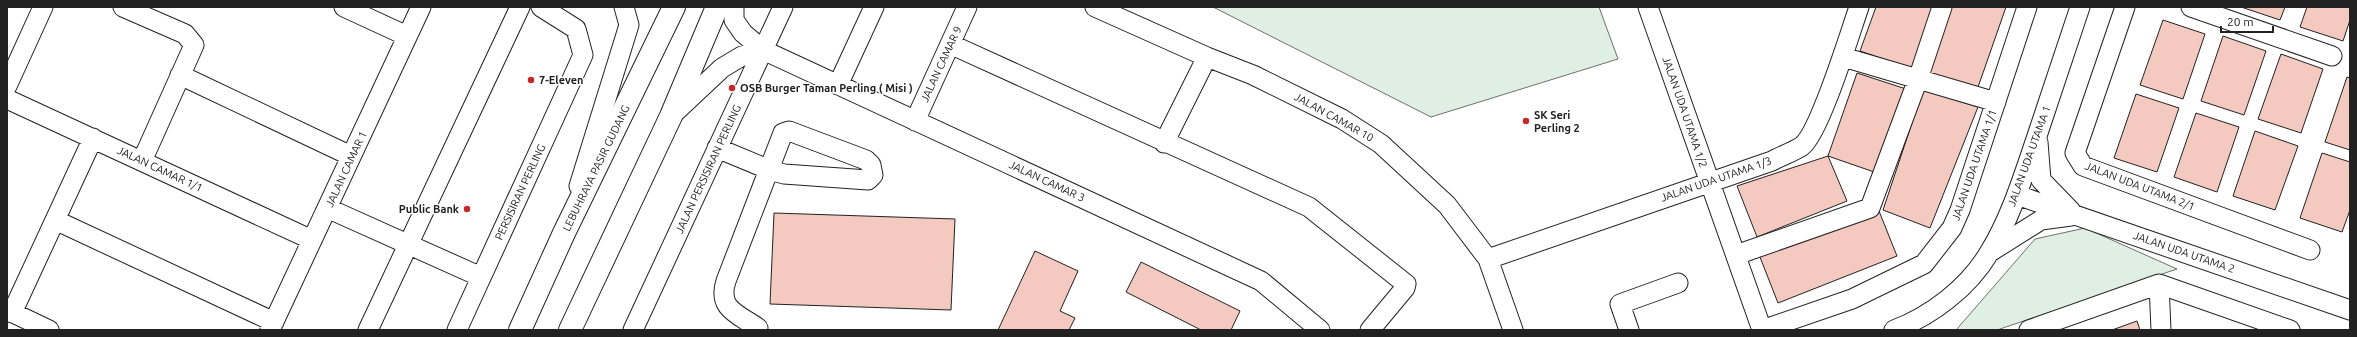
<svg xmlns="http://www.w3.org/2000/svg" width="2357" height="337" viewBox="0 0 2357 337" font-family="Ubuntu,sans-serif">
  <rect width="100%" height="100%" fill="#fff"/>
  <path fill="#e0efe3" stroke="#6f6f6f" d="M1213 7H1599L1618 59 1431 117Z
    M2085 228 2177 269 1997 330H1956L2035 239Z"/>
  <path fill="#f3c9c0" stroke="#222" d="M1876 7H1935L1913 69 1860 51Z
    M1947 7H2006L1977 90 1924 72Z
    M2241 7H2285L2280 20Z
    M2307 7H2350V20L2343 41 2300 27Z
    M2163 20 2205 34 2183 99 2140 85Z
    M2223 36 2266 51 2244 115 2201 101Z
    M2281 54 2323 69 2301 133 2258 119Z
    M1857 73 1906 89 1877 173 1828 156Z
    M2347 77 2350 78V150L2325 142Z
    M1923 90 1978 107 1930 228 1883 210Z
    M2136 94 2179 108 2157 172 2114 158Z
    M2196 113 2239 127 2217 192 2174 177Z
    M2255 131 2298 146 2275 210 2233 196Z
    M2322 153 2350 162V210L2342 232 2300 218Z
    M1828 156 1847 201 1757 237 1737 186Z
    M1877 206 1897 256 1778 303 1758 252Z
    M774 213 955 219 951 310 770 304Z
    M1035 251 1078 271 1060 311 1075 318 1069 330H998Z
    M1141 262 1240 311 1231 330H1201L1126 292Z
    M2137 321 2140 330H2112Z"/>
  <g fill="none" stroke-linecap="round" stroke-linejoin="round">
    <defs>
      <path id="minor" d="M123 7 185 34 194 45 142 161
        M344 7 407 36
        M734 7V20L743 33 763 50 1261 281 1320 330
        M1095 7 1207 57 1253 75 1342 119 1381 144 1447 205 1488 259 1513 330
        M1648 7 1762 330
        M2125 7 2075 153 2083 166 2310 250
        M2191 7 2332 56
        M950 44 1309 207 1406 284 1405 288 1370 330
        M1843 57 1996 102
        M180 75 351 156
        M838 85 874 7
        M7 86 43 7
        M7 99 312 240
        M673 114 722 68 742 56 763 50
        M915 121 967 7
        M2038 142 2041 180 2071 211
        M1164 143 1207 57
        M717 148 770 170 784 174 868 180 873 175 871 165 866 160 789 131 783 133 726 281C717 309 738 314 758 328
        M579 186 629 25 624 7
        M2017 195 2350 310
        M327 208 481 277
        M55 220 274 322
        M1990 252 2041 220 2071 216
        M1736 255 1870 208 1918 79 1942 7
        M1488 259 1772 161C1781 156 1793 152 1802 146 1820 132 1850 33 1859 7
        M2159 284 2161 330
        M7 310 49 330
        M12 313 93 138
        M270 330 421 7
        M368 330 520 7
        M457 330 583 55 576 29 541 7
        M633 330 783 7
        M1629 330 1620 304 1678 283
        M1762 330 1852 299 1924 264 1952 228 1960 210 2027 7
        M1894 330C1931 316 1968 288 1989 253 2010 219 2022 180 2035 142 2050 97 2065 52 2080 7
        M2029 330 2159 284 2290 330"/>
      <path id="highway" d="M520 330 564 233 674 7
        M570 330 671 116 717 7"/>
    </defs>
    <use href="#minor" stroke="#222" stroke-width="21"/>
    <use href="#highway" stroke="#222" stroke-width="24"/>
    <use href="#minor" stroke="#fff" stroke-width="19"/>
    <use href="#highway" stroke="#fff" stroke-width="22"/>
  </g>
  <g fill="#c62828" stroke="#fff" stroke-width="1.5">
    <circle cx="531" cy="80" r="4"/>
    <circle cx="732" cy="88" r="4"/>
    <circle cx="1526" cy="121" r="4"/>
    <circle cx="467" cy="209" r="4"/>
  </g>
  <g text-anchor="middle" stroke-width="3" stroke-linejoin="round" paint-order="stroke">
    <g font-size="11" fill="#222" stroke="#fff">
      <text transform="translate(941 64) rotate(-65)" y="4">JALAN CAMAR 9</text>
      <text transform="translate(1685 112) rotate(71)" y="4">JALAN UDA UTAMA 1/2</text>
      <text transform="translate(1334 117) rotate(29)" y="4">JALAN CAMAR 10</text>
      <text transform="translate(2029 156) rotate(-70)" y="4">JALAN UDA UTAMA 1</text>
      <text transform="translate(1974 165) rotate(-71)" y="4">JALAN UDA UTAMA 1/1</text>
      <text transform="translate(596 168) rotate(-64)" y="4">LEBUHRAYA PASIR GUDANG</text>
      <text transform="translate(160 169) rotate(25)" y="4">JALAN CAMAR 1/1</text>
      <text transform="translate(346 169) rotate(-65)" y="4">JALAN CAMAR 1</text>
      <text transform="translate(708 169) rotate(-65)" y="4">JALAN PERSISIRAN PERLING</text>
      <text transform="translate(1716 179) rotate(-19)" y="4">JALAN UDA UTAMA 1/3</text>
      <text transform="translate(1047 181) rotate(25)" y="4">JALAN CAMAR 3</text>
      <text transform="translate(2140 186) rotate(21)" y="4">JALAN UDA UTAMA 2/1</text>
      <text transform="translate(520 192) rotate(-65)" y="4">PERSISIRAN PERLING</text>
      <text transform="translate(2184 252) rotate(19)" y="4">JALAN UDA UTAMA 2</text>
    </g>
    <g font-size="11" font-weight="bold" fill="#222" stroke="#fff" text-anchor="start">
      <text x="539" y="84">7-Eleven</text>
      <text x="740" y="92">OSB Burger Taman Perling ( Misi )</text>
      <text x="1534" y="119">SK Seri<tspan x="1534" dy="13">Perling 2</tspan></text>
      <text x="459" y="213" text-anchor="end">Public Bank</text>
    </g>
  </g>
  <rect width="2357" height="337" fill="none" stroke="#222222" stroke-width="16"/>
  <path d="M2221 26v6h52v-6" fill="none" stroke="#222222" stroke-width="2"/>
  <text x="2227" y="26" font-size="12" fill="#222222" stroke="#ffffff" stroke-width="3" paint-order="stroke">20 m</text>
</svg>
